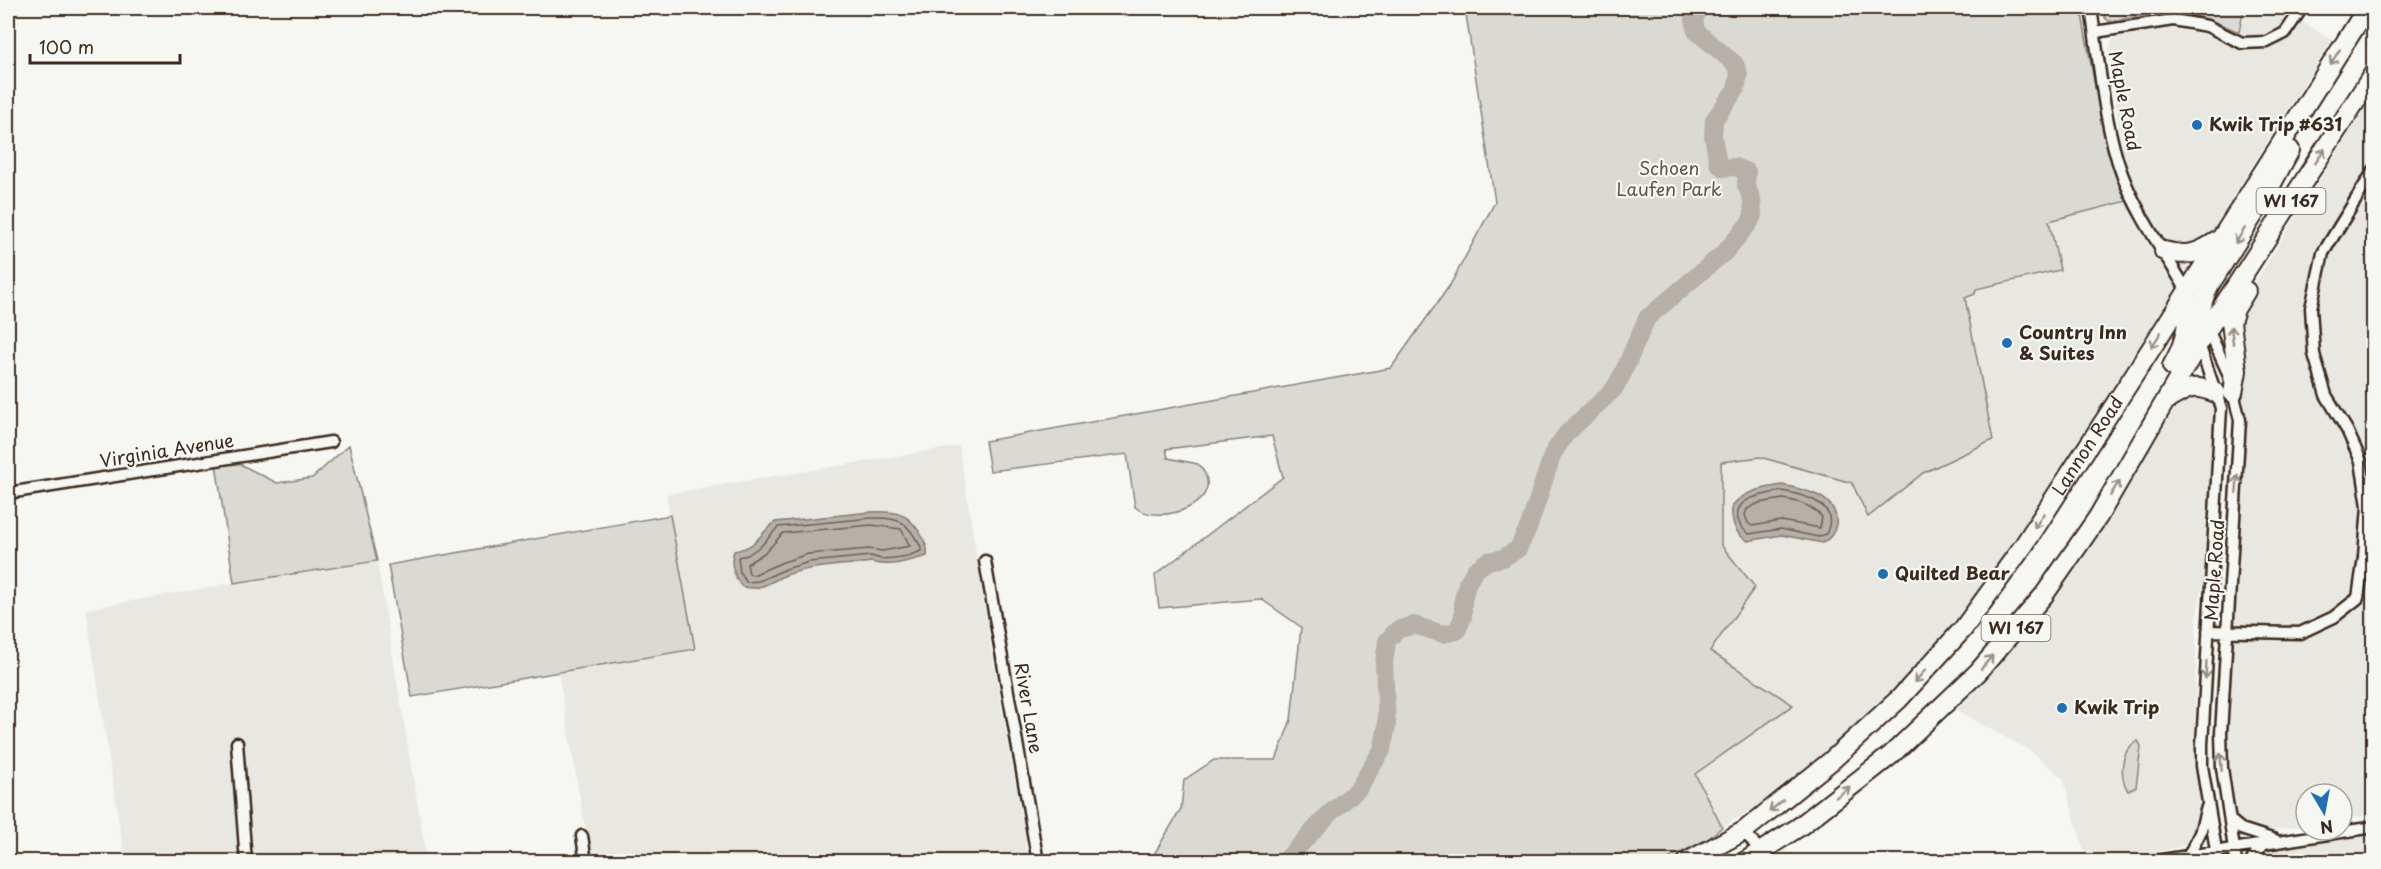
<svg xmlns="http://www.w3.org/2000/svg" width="2381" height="869" viewBox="0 0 2381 869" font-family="'Playpen Sans',sans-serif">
  <rect width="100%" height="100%" fill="#f6f6f2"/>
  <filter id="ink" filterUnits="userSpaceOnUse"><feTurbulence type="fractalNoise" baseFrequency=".0167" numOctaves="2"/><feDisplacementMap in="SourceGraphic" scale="12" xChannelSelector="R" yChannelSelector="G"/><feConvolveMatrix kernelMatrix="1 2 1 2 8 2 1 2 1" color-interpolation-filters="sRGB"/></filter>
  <g filter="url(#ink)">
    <path fill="#e8e7e2" d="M2244 8H2299L2293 16 2332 40 2219 219 2207 245 2164 316 2104 404 2003 559 1987 596 1880 704 1830 750 1765 802 1722 827 1695 775 1792 705 1710 651 1755 587 1721 545V462L1760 457 1852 483 1868 517 1923 473 1993 440 1964 291 2059 270 2049 221 2127 201 2137 191 2124 157 2114 93 2109 50 2111 42 2114 38 2128 35 2167 28 2203 34 2236 48Z
      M2373 95V815L2342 819V794H2306V825L2262 831 2243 825 2235 815 2226 740 2246 422 2235 330 2246 296Z
      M2185 393 2211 397 2214 414 2207 561 2196 620 2195 739 2201 809 2198 827 2188 843 2181 846 2157 852 2100 861H2087L2063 778 2031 751 1956 710 2045 604 2102 523Z
      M959 446 989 636 1029 861H591L558 672 695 649 666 494Z
      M377 561 427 861H125L86 609 234 583Z
      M2373 832V861L2208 862 2313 842Z"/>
    <path fill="#dad9d3" stroke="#8a8278" stroke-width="1.5" d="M1465 8H2081C2092 73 2103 138 2127 201L2049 221 2060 270 1976 289 1975 294 1965 298 1993 440 1923 473 1868 517 1852 483 1760 457 1721 462V545L1755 587 1710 651 1793 705 1695 774 1722 827 1708 839 1664 861H1150L1181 809 1184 780 1214 760H1276L1291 720 1301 627 1261 599 1159 608 1155 575 1283 477 1272 436 1166 449 1168 458 1198 464C1233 501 1160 528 1135 507L1127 454 990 471 985 441 1391 368 1450 285 1495 202Z
      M2102 8H2244L2239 32C2181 5 2170 12 2109 21L2105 18Z
      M349 445 377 561 234 583 216 464 236 462 277 483 312 478Z
      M670 515 695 649 412 697 388 565Z
      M2138 741 2141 746 2136 787 2128 791C2119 777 2120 749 2138 741Z"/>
    <path fill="#b6b0a9" stroke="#857a71" stroke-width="1.5" d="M1782 485C1803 489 1839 496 1836 524 1835 533 1830 538 1823 543L1781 535 1748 541C1734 534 1731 521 1732 506 1744 491 1763 488 1782 485Z
      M871 512C899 511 909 513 923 538 926 545 928 548 927 556 908 561 890 568 871 562 843 566 814 565 786 575 771 581 758 593 741 586 734 576 729 564 734 551 758 547 757 536 775 522Z"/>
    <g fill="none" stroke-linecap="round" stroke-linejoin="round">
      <path stroke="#6c6056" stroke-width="1.5" d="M1782 491C1805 495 1841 504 1826 534L1818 537 1781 529 1749 534C1744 530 1739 526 1738 519 1733 497 1766 494 1782 491Z
        M1783 499C1798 501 1812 505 1822 517L1820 528 1781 521 1752 526 1748 523 1745 515 1747 509 1759 503Z
        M872 518C902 517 906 522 921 547V551L908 556 894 558 881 559 871 556 809 562 786 569 759 581 746 582 740 572 738 557 748 555 762 545 778 527Z
        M872 525 901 529 910 546 882 551 870 549 808 554 783 562 753 575 749 574 747 564 767 551 783 533Z"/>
      <path stroke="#b6b0a9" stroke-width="18" d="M1284 862 1329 814 1358 789 1382 750 1387 726 1384 663 1387 641 1397 630 1414 625 1443 634 1457 631 1463 617V600L1467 584 1475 570 1488 561 1503 558 1518 549 1529 526 1553 453 1566 434 1614 389 1622 375 1647 318 1725 252 1750 222 1753 215 1752 199 1746 185 1747 172 1735 167 1723 168 1718 163 1713 136 1714 120 1736 89 1739 74 1735 64 1696 31 1694 19 1700 8"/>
      <defs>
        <path id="minor" d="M2091 8C2099 59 2104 126 2122 174 2141 224 2175 266 2200 314
          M2095 32 2173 20 2207 26 2242 43 2267 42 2285 33 2302 8
          M2207 327 2228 373 2240 420 2221 733 2222 768 2236 862
          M2198 341 2221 408 2202 745V766L2218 862
          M8 493 331 442
          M985 561 1038 862
          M2208 631 2300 633 2334 617 2358 598 2364 557 2368 506 2361 461 2347 430 2326 395 2314 354 2311 308 2323 253 2374 170
          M237 743 246 862
          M2230 820 2241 829 2275 840
          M1744 831 1769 862
          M582 836 586 862
          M2189 855 2200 833 2207 807
          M2149 862 2374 827
          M2251 862 2263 843"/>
        <g id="primary">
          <path d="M2164 251C2188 257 2197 254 2217 241"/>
          <path d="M2199 341C2199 321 2200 304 2209 286L2263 200 2290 150"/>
          <path d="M2172 366C2183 347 2187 332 2188 310"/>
          <path d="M2233 393 2237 371 2231 322 2235 309 2246 291"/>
          <path d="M2169 399C2189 387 2193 384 2216 393"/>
          <path id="s1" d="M1687 862 1744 831 1831 761 1899 699 1963 629 2024 545 2149 352 2367 8"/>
          <path d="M1744 862 1799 827 1891 755 1978 672 2044 595 2098 517 2199 343 2374 73"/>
        </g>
      </defs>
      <use href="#minor" stroke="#3b2a1e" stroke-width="15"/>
      <use href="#primary" stroke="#3b2a1e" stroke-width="22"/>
      <use href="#minor" stroke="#f6f6f2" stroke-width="10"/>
      <use href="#primary" stroke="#f6f6f2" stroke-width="18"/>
    </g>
    <defs><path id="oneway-shaft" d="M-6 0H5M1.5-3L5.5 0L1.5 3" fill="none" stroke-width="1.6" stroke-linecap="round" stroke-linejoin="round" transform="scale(1.5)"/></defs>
    <g stroke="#989088">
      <use href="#oneway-shaft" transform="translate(2335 57) rotate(122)"/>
      <use href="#oneway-shaft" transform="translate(2320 156) rotate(-57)"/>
      <use href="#oneway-shaft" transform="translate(2240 236) rotate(122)"/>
      <use href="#oneway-shaft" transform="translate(2232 335) rotate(-97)"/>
      <use href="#oneway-shaft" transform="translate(2156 340) rotate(122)"/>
      <use href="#oneway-shaft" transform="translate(2237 484) rotate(-86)"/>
      <use href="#oneway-shaft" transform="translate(2115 488) rotate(-59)"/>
      <use href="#oneway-shaft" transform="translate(2039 521) rotate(122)"/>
      <use href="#oneway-shaft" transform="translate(1987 662) rotate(-50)"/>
      <use href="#oneway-shaft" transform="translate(2206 670) rotate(93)"/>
      <use href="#oneway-shaft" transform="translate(1920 676) rotate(132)"/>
      <use href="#oneway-shaft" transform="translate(2221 762) rotate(-94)"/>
      <use href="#oneway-shaft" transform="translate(1843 792) rotate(-38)"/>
      <use href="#oneway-shaft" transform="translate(1776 806) rotate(141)"/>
    </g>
  </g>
  <g fill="#1f6fb2" stroke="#f6f6f2" stroke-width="2">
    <circle cx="2197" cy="125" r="6"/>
    <circle cx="2007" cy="343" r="6"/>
    <circle cx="1883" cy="574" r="6"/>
    <circle cx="2062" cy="708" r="6"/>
  </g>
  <g text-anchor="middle" stroke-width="4.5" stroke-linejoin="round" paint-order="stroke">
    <g fill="#f6f6f2" stroke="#73675e" stroke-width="1.5">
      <rect x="2256.5" y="188" width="69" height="26" rx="4.5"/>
      <rect x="1981.5" y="615" width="69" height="26" rx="4.5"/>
    </g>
    <g font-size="16" font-weight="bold" fill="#3b2a1e">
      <text x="2291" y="207">WI 167</text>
      <text x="2016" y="634">WI 167</text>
    </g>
    <g font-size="18" fill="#3b2a1e" stroke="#f6f6f2">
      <text transform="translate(2124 101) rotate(79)" y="6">Maple Road</text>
      <text dy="6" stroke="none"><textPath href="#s1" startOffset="585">Lannon Road</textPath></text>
      <text transform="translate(167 451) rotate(-9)" y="6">Virginia Avenue</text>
      <text transform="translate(2215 570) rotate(-86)" y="6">Maple Road</text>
      <text transform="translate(1028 708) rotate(80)" y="6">River Lane</text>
    </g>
    <g font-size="18" font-weight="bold" fill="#3b2a1e" stroke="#f6f6f2" text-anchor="start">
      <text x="2209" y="131">Kwik Trip #631</text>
      <text x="2019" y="339">Country Inn<tspan x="2019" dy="21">&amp; Suites</tspan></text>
      <text x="1895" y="580">Quilted Bear</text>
      <text x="2074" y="714">Kwik Trip</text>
    </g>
    <g font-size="18" fill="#63564b" stroke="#f6f6f2">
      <text x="1669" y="175">Schoen<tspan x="1669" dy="21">Laufen Park</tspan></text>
    </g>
  </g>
  <rect width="2381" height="869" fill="none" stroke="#f6f6f2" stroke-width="30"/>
  <rect x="15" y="15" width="2351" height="839" fill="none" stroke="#3b2a1e" stroke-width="2" filter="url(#ink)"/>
  <g transform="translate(2324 812) rotate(170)"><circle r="28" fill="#f6f6f2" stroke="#aba49d" stroke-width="1.5"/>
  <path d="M0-4.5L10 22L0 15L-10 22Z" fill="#1f6fb2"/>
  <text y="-9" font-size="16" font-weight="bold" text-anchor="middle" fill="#3b2a1e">N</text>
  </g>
  <path d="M30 54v9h150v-9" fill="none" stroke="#3b2a1e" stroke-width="3"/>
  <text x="39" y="54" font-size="18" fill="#3b2a1e" stroke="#f6f6f2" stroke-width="4.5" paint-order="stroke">100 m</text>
</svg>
